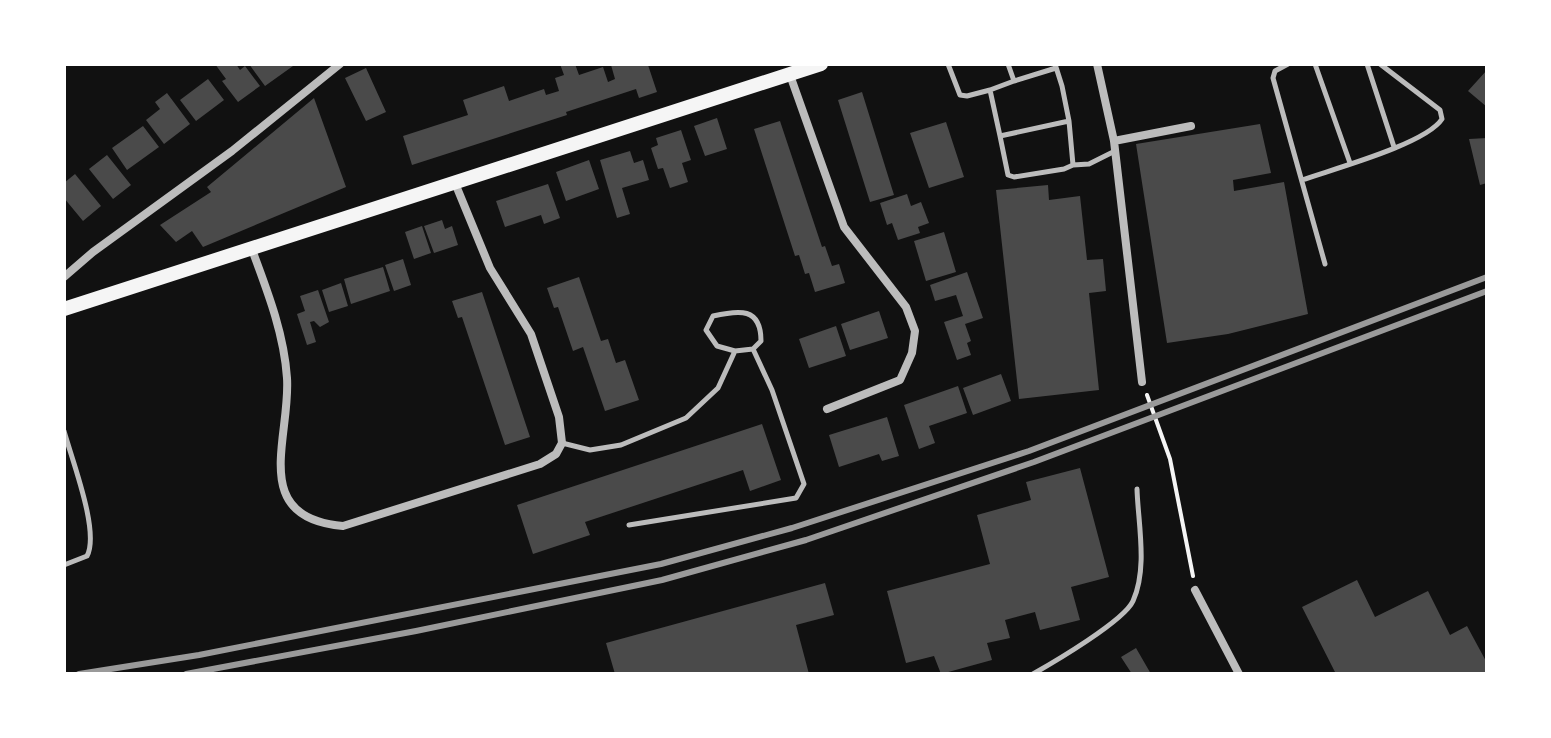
<svg xmlns="http://www.w3.org/2000/svg" width="1551" height="738" viewBox="0 0 1551 738" font-family="Overpass,sans-serif">
  <rect width="100%" height="100%" fill="#111"/>
  <path fill="#4a4a4a" d="M215 64H236L240 70 245 66 260 86 238 102 222 81 226 79Z
    M249 64H291L293 66 265 86Z
    M560 64H575L579 75 603 67 608 82 615 79 611 65H648L657 92 639 98 636 89 566 112 567 115 412 165 403 136 468 115 463 100 504 86 509 101 544 89 546 95 559 91 555 78 564 75Z
    M366 68 386 112 366 121 345 78Z
    M1487 70V107L1468 91Z
    M208 79 224 100 196 121 180 100Z
    M862 92 894 195 870 202 838 100Z
    M167 93 190 124 164 144 146 120 160 109 155 102Z
    M314 98 346 187 203 247 192 231 176 242 160 225 211 192 207 187Z
    M717 118 727 149 705 156 694 126Z
    M780 121 822 247 825 246 832 266 839 264 845 283 815 292 809 273 805 274 799 255 795 256 754 129Z
    M946 122 964 177 929 188 910 133Z
    M1260 124 1271 173 1233 180 1234 191 1284 182 1308 314 1228 334 1167 343 1136 144Z
    M143 126 159 147 127 170 112 148Z
    M681 130 691 160 682 163 688 182 670 188 663 168 658 169 651 148 658 145 656 138Z
    M1487 138V183L1480 185 1469 139Z
    M630 151 634 163 643 160 649 180 622 188 630 214 617 218 600 160Z
    M107 155 131 185 113 199 89 169Z
    M589 160 599 189 566 201 556 172Z
    M75 174 101 206 83 221 64 198V183Z
    M548 184 560 218 544 224 541 215 505 227 496 201Z
    M1048 185 1049 200 1080 196 1087 260 1103 259 1106 291 1089 293 1099 390 1019 399 996 190Z
    M907 194 911 206 921 202 929 223 918 227 920 233 898 240 892 223 887 225 880 203Z
    M442 220 445 229 452 226 458 245 434 253 424 226Z
    M422 226 431 253 414 259 405 232Z
    M944 232 956 272 926 281 914 241Z
    M403 259 411 285 394 291 385 265Z
    M383 267 390 291 351 304 344 279Z
    M967 272 983 318 965 324 971 341 967 343 971 355 957 360 944 322 963 316 956 295 935 301 930 285Z
    M579 277 601 341 608 339 616 363 625 360 639 400 605 411 583 347 573 351 558 307 554 308 547 288Z
    M341 283 348 306 329 312 322 290Z
    M318 290 329 322 320 327 314 321 310 322 316 342 307 345 297 314 305 311 300 296Z
    M482 292 530 437 505 445 462 317 458 318 452 301Z
    M879 311 888 338 850 350 841 324Z
    M836 326 846 356 809 368 799 339Z
    M1001 374 1011 401 973 415 963 388Z
    M958 386 967 413 929 426 935 443 919 449 904 405Z
    M887 417 899 456 882 461 879 454 839 467 829 435Z
    M762 424 781 480 750 491 743 470 585 522 590 535 533 554 517 505Z
    M1080 468 1109 577 1071 587 1080 620 1040 630 1035 612 1005 620 1010 638 987 643 992 660 941 674 934 656 906 663 887 591 990 564 977 515 1031 500 1026 482Z
    M1357 580 1375 617 1428 591 1450 635 1467 626 1487 663V674H1336L1302 607Z
    M825 583 834 615 796 625 809 674H615L606 643Z
    M1136 648 1151 674H1132L1121 657Z"/>
  <g fill="none" stroke-linecap="round" stroke-linejoin="round">
    <path stroke="#f5f5f5" stroke-width="4" d="M1147 395 1170 459 1193 576"/>
    <path stroke="#bcbcbc" stroke-width="5" d="M948 64 960 95 967 96 990 90
      M1008 64 1014 81 990 90 1000 136 1069 121 1062 86 1055 64
      M1288 64 1275 71 1273 78 1325 264
      M1315 64 1350 163
      M1367 64 1394 147
      M1014 81 1056 68
      M1000 136 1008 175 1014 177 1064 169 1073 165 1069 121
      M1073 165 1089 164 1115 151
      M1302 180C1333 169 1426 144 1442 119L1440 110 1380 64
      M64 431C72 460 100 532 87 556L64 565
      M562 443 590 450 621 445 686 418 718 388 735 351 717 346 706 330 713 316C739 310 761 307 761 341L753 349 735 351
      M629 525 796 498 804 484 772 390 753 349
      M1033 674C1054 662 1124 621 1133 601 1148 568 1138 523 1137 489"/>
    <path stroke="#bcbcbc" stroke-width="8" d="M1097 64 1114 141 1142 382
      M790 75 844 227 906 307 915 331 912 353 900 380 827 409
      M1114 141 1191 126
      M251 247C267 290 284 333 287 378 291 437 248 518 343 526L540 464 556 454 562 443 559 417 531 334 490 268 455 183
      M64 277 93 252 232 151 340 64
      M1195 590 1239 674"/>
    <path stroke="#f5f5f5" stroke-width="14" d="M64 309 821 64"/>
    <path stroke="#9a9a9a" stroke-width="6" d="M79 674 199 655 661 564 792 528 1029 451 1487 277
      M186 674 416 631 662 580 806 540 1034 462 1487 291"/>
  </g>
  <rect width="1551" height="738" fill="none" stroke="#ffffff" stroke-width="132"/>
</svg>
